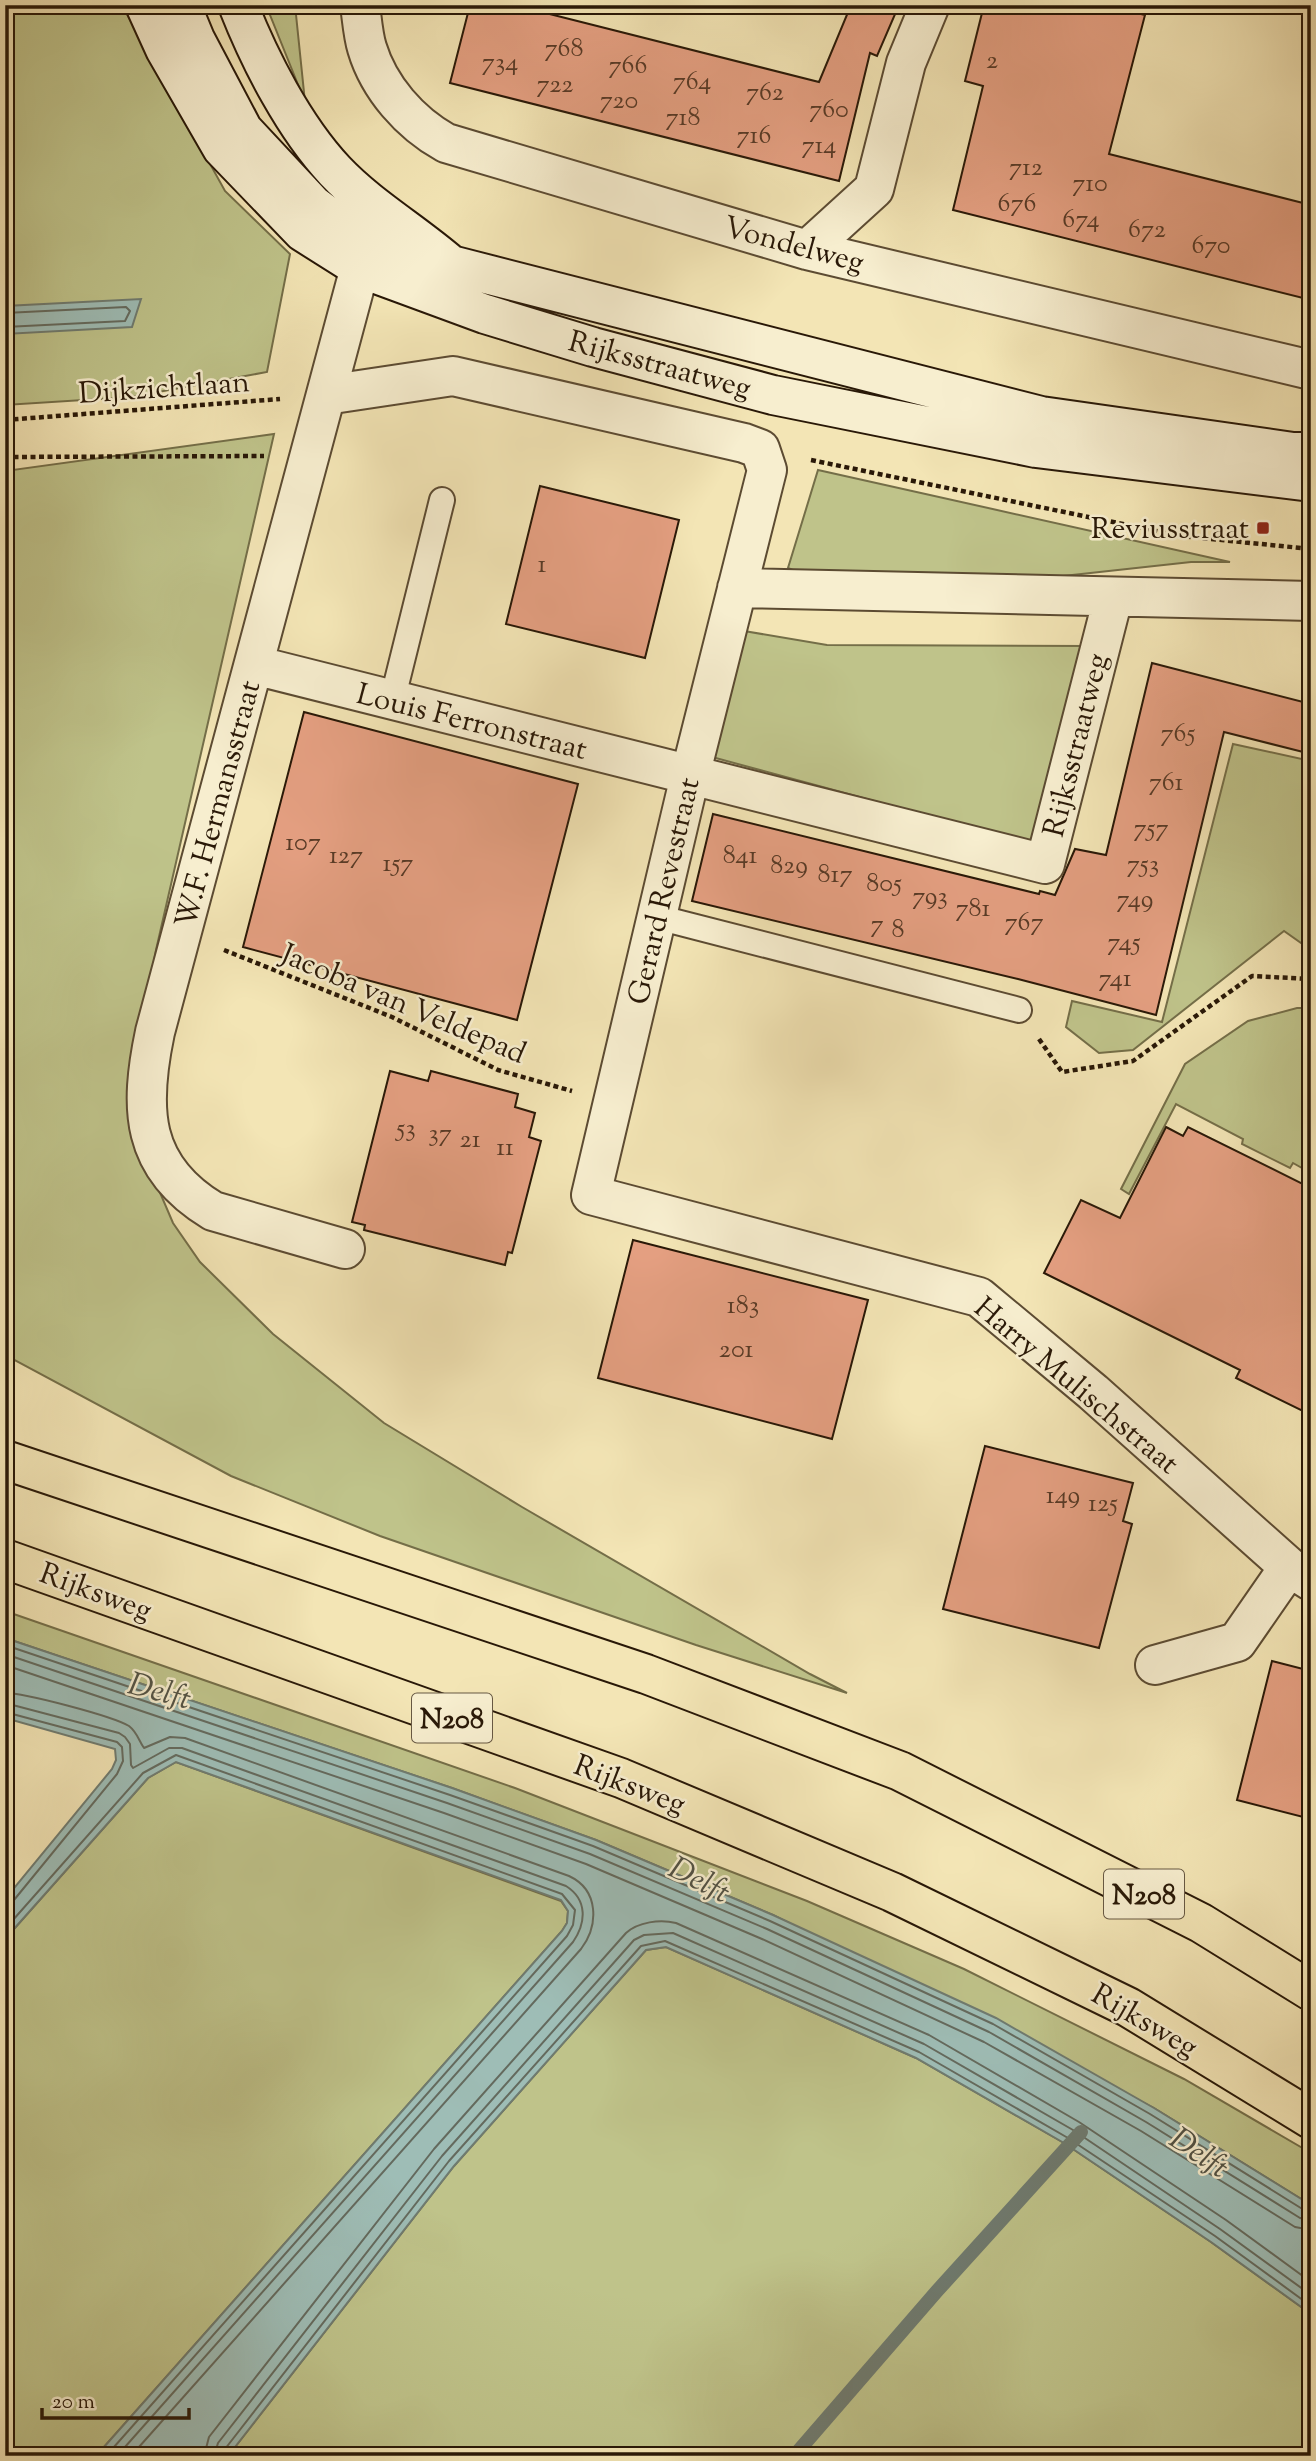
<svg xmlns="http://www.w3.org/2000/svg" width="1316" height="2461" viewBox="0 0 1316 2461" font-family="'Sorts Mill Goudy',serif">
  <rect width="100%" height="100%" fill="#f3e5b5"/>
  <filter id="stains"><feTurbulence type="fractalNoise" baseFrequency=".00286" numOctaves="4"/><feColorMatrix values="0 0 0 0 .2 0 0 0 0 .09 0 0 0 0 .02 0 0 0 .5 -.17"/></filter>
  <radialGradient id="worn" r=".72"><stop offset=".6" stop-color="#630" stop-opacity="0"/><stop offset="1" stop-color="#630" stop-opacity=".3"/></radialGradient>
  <path fill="#bfc38a" stroke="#746e48" stroke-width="2" d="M5 5H122L225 191 290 254 267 372 131 397 5 405Z
    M266 5H295L305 102Z
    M274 434 156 950 136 1059 146 1160 173 1223 200 1262 273 1334 384 1423 522 1507 810 1674 847 1693 696 1645 380 1536 231 1476 5 1355V471Z
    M818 470 1230 562H1191L1063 576 814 579 788 568Z
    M744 631 827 645 1087 646 1033 844 712 757Z
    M1233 744 1311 761V950L1284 931 1133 1050 1099 1053 1066 1027 1072 1001 1162 1022Z
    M1297 1008H1311V1173L1293 1163 1290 1168 1242 1144 1243 1139 1176 1104 1129 1194 1121 1189 1185 1064 1248 1021Z
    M5 1611 515 1788 807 1901 964 1969 1184 2079 1311 2153V2205L1154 2108 773 1915 596 1840 452 1788 5 1638Z
    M176 1762 561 1901 568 1911 567 1923 562 1931 96 2456H5V1939L148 1778Z
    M666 1947 916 2058 1064 2143 1211 2242 1311 2314V2456H228L454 2166 646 1950Z"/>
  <path fill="#9ebdb6" stroke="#6f7b70" stroke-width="2" d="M141 299 132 327 5 334V306Z
    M5 1638 452 1788 596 1840 773 1915 996 2018 1154 2108 1311 2205V2314L1211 2242 1064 2143 916 2058 666 1947 646 1950 454 2166 228 2456H96L562 1931 567 1923 568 1911 561 1900 176 1762 148 1778 5 1939V1899L112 1769 116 1760 115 1749 5 1718Z"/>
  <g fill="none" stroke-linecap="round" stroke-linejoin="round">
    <path stroke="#646a5e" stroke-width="2" d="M5 313 126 307 130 311 125 321 5 327
      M5 1645 450 1795 593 1846 770 1921 993 2024 1150 2114 1304 2210 1311 2211
      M5 1654 447 1803 590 1854 767 1929 989 2032 1146 2122 1300 2218 1311 2220
      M5 1665 444 1813 586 1864 762 1939 984 2042 1141 2131 1295 2227 1311 2230
      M5 1693C25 1693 112 1716 129 1726 137 1732 139 1741 144 1748L170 1737 185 1738 569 1876C599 1890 599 1925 581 1949L131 2456
      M5 1703 119 1733 125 1737 130 1744 131 1765 133 1768 169 1748H182L566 1886C588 1900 586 1923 573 1942L117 2456
      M5 1712 117 1742 122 1747 123 1761 117 1774 14 1900 5 1903
      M5 1929 143 1773 176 1755 562 1894 575 1910 573 1925 567 1936 106 2456
      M204 2456 209 2437 434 2149 626 1933C638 1922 660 1919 676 1923L929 2035 1079 2122 1226 2220 1311 2282
      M214 2456 218 2443 442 2156 634 1940 644 1935 673 1933 924 2044 1073 2130 1220 2229 1311 2295
      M223 2456 225 2449 449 2161 641 1946 665 1941 919 2052 1068 2138 1215 2236 1311 2306"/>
    <path stroke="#6f7b70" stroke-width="14" d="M794 2456 937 2291 1081 2132"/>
  </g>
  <path fill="#e49f81" stroke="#291807" stroke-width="2" d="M470 5H514L819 82 851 5H899L877 56 870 53 839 181 450 83Z
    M984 5H1105L1145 15 1109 154 1311 205V300L953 210 983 86 965 81Z
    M540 486 679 520 645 658 506 624Z
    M1152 663 1311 704V754L1224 732 1156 1015 1018 979 692 901 713 814 1039 894 1040 891 1055 895 1075 849 1106 855Z
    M304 712 578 784 517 1020 243 947Z
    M390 1071 428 1081 431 1071 518 1094 515 1107 535 1113 529 1137 541 1141 512 1253 508 1252 505 1265 364 1230 365 1225 352 1222Z
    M1166 1127 1183 1136 1188 1127 1311 1188V1415L1236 1378 1240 1370 1044 1273 1081 1200 1120 1218Z
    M633 1240 868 1300 832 1439 598 1378Z
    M985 1446 1133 1483 1123 1521 1132 1524 1099 1648 943 1609Z
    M1272 1661 1311 1671V1819L1237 1800Z"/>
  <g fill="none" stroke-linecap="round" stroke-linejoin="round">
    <defs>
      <path id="lane" d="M392 701 442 500
        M657 917 1019 1010"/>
      <path id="street" d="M360 5C362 19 363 35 367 48 379 88 410 123 446 143L807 250 1311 370
        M807 250 874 189 906 63 930 5
        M326 395 453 376 744 443 760 449 767 470 690 776 591 1195 979 1297 1093 1392 1289 1567 1311 1581
        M737 588 1311 601
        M254 665 1045 864 1113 598
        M345 1249 213 1211C140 1167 139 1108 155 1032L366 245
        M1155 1665 1237 1642 1289 1567"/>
      <path id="secondary" d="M145 5 165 49 222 148 303 232 360 268 485 314 593 347 773 395 1036 448 1311 482
        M181 5 195 39 243 130 313 205 366 245 414 265H451L1041 416 1293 452H1311
        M238 5C260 61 294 127 335 171 369 207 413 232 451 265"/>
      <path id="primary" d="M5 1460 646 1674 900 1771 1201 1923 1311 1991
        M5 1559 621 1778 892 1892 1128 2007 1311 2119"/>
    </defs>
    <use href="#lane" stroke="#5c4b32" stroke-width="28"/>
    <use href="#street" stroke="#5c4b32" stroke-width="42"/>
    <use href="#secondary" stroke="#291807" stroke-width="42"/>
    <use href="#primary" stroke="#291807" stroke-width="42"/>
    <path stroke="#291807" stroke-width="4.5" stroke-dasharray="5 3.5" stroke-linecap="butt" d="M5 420 280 399
      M5 457 264 456
      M811 460 1181 536 1311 549
      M224 950 392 1017 498 1070 572 1091
      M1039 1039 1062 1072 1133 1061 1252 976 1311 979"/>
    <use href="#lane" stroke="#f7eecf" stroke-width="24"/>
    <use href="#street" stroke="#f7eecf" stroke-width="38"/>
    <use href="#secondary" stroke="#f7eecf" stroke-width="38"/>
    <use href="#primary" stroke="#f3e5b5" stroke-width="38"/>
  </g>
  <rect fill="#8f2418" stroke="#f7eecf" stroke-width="2.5" x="1256" y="521" width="14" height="14" rx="3.5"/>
  <g text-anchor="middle" stroke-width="5" stroke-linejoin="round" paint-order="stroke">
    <g font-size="26" fill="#583a26">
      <text x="564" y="56">768</text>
      <text x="992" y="68">2</text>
      <text x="500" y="70">734</text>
      <text x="628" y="73">766</text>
      <text x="692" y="89">764</text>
      <text x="555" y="92">722</text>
      <text x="765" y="100">762</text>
      <text x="619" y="108">720</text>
      <text x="829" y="117">760</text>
      <text x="683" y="125">718</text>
      <text x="754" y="143">716</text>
      <text x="819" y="153">714</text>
      <text x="1026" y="175">712</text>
      <text x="1090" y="191">710</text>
      <text x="1017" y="211">676</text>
      <text x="1081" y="227">674</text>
      <text x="1147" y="237">672</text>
      <text x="1211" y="253">670</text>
      <text x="542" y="572">1</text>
      <text x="1178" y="741">765</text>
      <text x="1166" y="790">761</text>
      <text x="1151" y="836">757</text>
      <text x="303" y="850">107</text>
      <text x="346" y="863">127</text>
      <text x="740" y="863">841</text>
      <text x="398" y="871">157</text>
      <text x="1143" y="872">753</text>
      <text x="789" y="873">829</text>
      <text x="835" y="882">817</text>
      <text x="884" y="891">805</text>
      <text x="930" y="904">793</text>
      <text x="1135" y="907">749</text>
      <text x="973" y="916">781</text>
      <text x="1024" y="930">767</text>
      <text x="877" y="932">7</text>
      <text x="898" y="937">8</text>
      <text x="1124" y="950">745</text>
      <text x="1115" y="986">741</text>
      <text x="406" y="1136">53</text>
      <text x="440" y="1141">37</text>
      <text x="470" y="1147">21</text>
      <text x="505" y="1155">11</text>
      <text x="743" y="1313">183</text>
      <text x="736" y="1357">201</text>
      <text x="1063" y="1503">149</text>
      <text x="1103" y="1511">125</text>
    </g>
    <g fill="#f7eecf" stroke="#675843" stroke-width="2">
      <rect x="412" y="1693.5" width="80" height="49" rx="5"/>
      <rect x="1104" y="1869.5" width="80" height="49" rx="5"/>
    </g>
    <g font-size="28" font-weight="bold" fill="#291807">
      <text x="452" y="1728">N208</text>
      <text x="1144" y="1904">N208</text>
    </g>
    <g font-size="30" fill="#291807" stroke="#f7eecf">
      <text transform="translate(794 244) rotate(15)" y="10">Vondelweg</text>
      <text transform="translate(660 364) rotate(15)" y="10">Rijksstraatweg</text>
      <text transform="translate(164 387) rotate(-4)" y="10">Dijkzichtlaan</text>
      <text transform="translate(472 721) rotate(14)" y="10">Louis Ferronstraat</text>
      <text transform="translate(1075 745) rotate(-76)" y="10">Rijksstraatweg</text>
      <text transform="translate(217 804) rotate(-75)" y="10">W.F. Hermansstraat</text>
      <text transform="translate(663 891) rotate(-77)" y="10">Gerard Revestraat</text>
      <text transform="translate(404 1003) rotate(23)" y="10">Jacoba van Veldepad</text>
      <text transform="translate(1077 1385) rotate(40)" y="10">Harry Mulischstraat</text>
      <text transform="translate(96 1591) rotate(20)" y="10">Rijksweg</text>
      <text transform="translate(630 1784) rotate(21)" y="10">Rijksweg</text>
      <text transform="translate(1145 2020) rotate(30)" y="10">Rijksweg</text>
    </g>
    <g font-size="30" fill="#291807" stroke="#f7eecf" text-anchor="end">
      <text x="1249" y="538">Reviusstraat</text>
    </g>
    <g font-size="32" font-style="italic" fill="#525244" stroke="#f7eecf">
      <text transform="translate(160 1690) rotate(15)" y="11">Delft</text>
      <text transform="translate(700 1879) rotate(27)" y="11">Delft</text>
      <text transform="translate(1200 2152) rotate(34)" y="11">Delft</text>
    </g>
  </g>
  <rect width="1316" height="2461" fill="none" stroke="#f3e5b5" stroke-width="28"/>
  <rect x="7" y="7" width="1302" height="2447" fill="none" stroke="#291807" stroke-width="3.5"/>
  <rect x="14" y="14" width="1288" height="2433" fill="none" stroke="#291807" stroke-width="2"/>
  <path d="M42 2408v10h147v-10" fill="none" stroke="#291807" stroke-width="3.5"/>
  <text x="52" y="2408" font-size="21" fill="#291807" stroke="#f7eecf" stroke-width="5" paint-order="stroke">20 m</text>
  <rect width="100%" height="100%" filter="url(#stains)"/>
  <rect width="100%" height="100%" fill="url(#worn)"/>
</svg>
